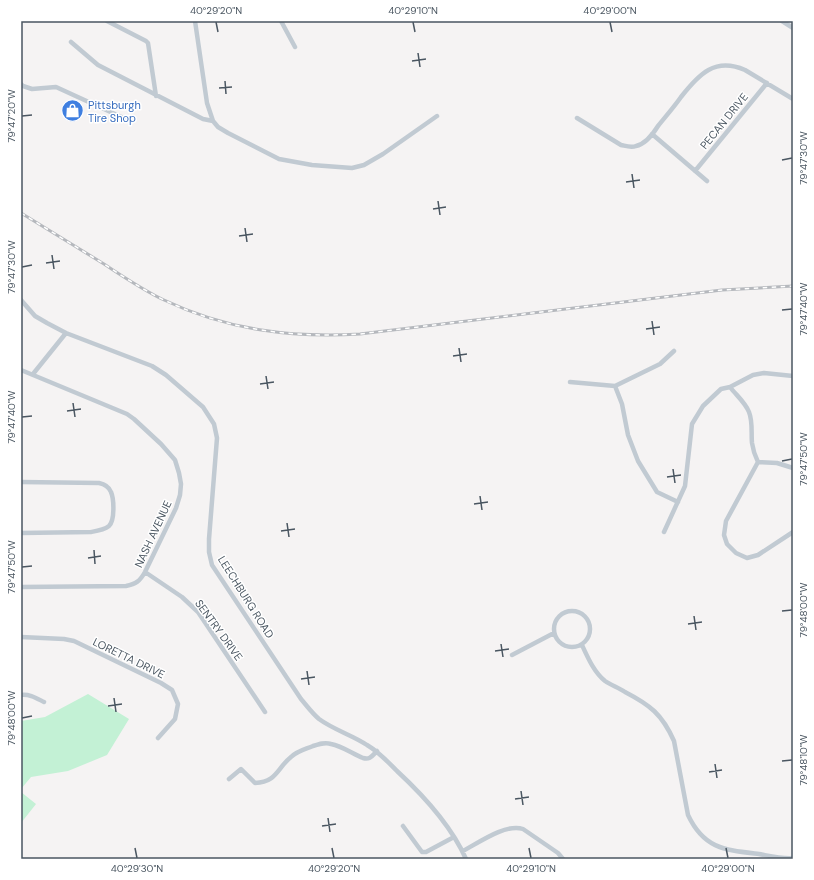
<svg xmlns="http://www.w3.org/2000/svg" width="814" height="880" viewBox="0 0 814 880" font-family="'DM Sans',sans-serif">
  <rect width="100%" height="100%" fill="#f5f3f3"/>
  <path fill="#c3f1d5" d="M88 694 129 719 107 755 68 771 31 777 21 789V721L45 717Z
    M21 792 36 804 21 823Z"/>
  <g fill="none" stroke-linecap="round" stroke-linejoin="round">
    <path stroke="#c1cad2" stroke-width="4.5" d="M107 21 146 41 148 43 156 96
      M195 21 207 103 213 121 218 127 228 133 279 159 312 165 352 168 364 165 383 154 437 116
      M281 21 295 47
      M782 21 793 28
      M71 42 98 65 203 119 213 121
      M21 84 23 86 32 89 56 87 128 120
      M577 118 621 145C626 146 631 148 636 146 646 144 653 134 658 126 666 116 674 107 681 97 699 74 715 57 745 70L793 99
      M652 134 707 181
      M695 171 767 83
      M21 300 35 316 47 323 66 333 152 366 166 375 203 407 214 424 217 438 209 539V552L212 565 301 699C307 706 312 713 319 719 334 730 352 735 367 745 379 752 388 762 397 771 424 796 451 825 466 859
      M21 370 127 414 134 419 161 444 175 460 179 473 181 484 180 495 176 508 145 572C140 581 136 584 126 586L21 587
      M33 374 66 333
      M570 382 615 386
      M615 386 622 404 628 435 638 461 657 492 678 502
      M615 386 660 364 674 351
      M730 387C736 395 745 402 749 412 753 422 751 433 752 443 753 450 755 456 758 462
      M793 468 777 463 758 462 726 521 724 535 727 544 736 553 747 558 758 555 793 532
      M21 482 99 483C104 484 109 487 111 492 114 499 115 520 109 526 104 530 97 531 91 532L21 533
      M664 532 685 486 692 424 703 406 721 389 730 387 753 375 764 373 793 376
      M145 572 182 597 198 612 265 712
      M554 629a18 18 0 1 1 36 0a18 18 0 1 1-36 0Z
      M21 637 64 639 74 641 161 683 172 690 178 704 175 719 158 738
      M582 645C588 658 594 672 605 681 611 685 619 688 625 692 650 705 662 714 674 741L688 815C704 849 725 850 759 854 770 856 782 859 793 858
      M512 655 554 633
      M21 695C30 694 36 698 44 702
      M229 779 241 769 255 783C277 782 277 768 291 757 297 751 306 749 313 746 319 744 325 742 331 744 342 746 353 754 363 758 370 760 372 756 377 751
      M403 826 422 852H426L454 837
      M463 851C478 843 506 823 523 829L558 853 563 859"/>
    <defs>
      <path id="rail" d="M21 213C49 230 76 247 104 264 124 277 143 290 164 300 227 330 291 338 360 334L722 290 793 286"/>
    </defs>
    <use href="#rail" stroke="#b5b8bd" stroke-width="3"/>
    <use href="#rail" stroke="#fff" stroke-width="1.5" stroke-dasharray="4.5" stroke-linecap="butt"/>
  </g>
  <path fill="none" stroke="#4a5661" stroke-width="1.5" d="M216 22 218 32M413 22 415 32M610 22 612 32M418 53 420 67M412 61 426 59M225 81 226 94M219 88 232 87M22 116 32 115M782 160 792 158M632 174 634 188M626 182 640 180M438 201 440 215M433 209 446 207M245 228 247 242M239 236 253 234M52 255 54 269M46 263 60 261M22 267 32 265M782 310 792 309M652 321 654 335M646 329 660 327M459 348 461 362M453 356 467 354M266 376 268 389M260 384 274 382M73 403 75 417M67 411 81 409M22 417 32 416M782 461 792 459M673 469 675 483M667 477 681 475M480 496 482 510M474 504 488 502M287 523 289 537M281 531 295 529M94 550 95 564M88 558 101 556M22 567 32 566M782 611 792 610M694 616 696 630M688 624 702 622M501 644 503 657M495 651 509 649M307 671 309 685M301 679 315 677M114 698 116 712M108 706 122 704M22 718 32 716M782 761 792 760M715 764 717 778M709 772 722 770M521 791 523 805M515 799 529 797M328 818 330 832M322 826 336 824M135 848 137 858M332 848 334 858M529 848 531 858M726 848 728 858"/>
  <defs>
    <symbol id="shop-disc" viewBox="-11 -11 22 22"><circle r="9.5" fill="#3f7fe0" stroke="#fff"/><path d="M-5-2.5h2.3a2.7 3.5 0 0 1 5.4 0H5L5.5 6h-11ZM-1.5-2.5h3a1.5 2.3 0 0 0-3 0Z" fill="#fff"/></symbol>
  </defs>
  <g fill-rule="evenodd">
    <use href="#shop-disc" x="60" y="98" width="25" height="25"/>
  </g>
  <g text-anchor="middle" stroke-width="3" stroke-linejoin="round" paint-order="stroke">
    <g font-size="11" fill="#366cbe" stroke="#fff" text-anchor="start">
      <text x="88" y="109">Pittsburgh<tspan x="88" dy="13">Tire Shop</tspan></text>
    </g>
    <g font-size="11" fill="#4a5661" stroke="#fff">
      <text transform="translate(724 121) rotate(-51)" y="4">PECAN DRIVE</text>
      <text transform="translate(153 534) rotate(-65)" y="4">NASH AVENUE</text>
      <text transform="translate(246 597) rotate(58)" y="4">LEECHBURG ROAD</text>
      <text transform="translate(219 630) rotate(54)" y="4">SENTRY DRIVE</text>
      <text transform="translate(129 658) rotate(26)" y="4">LORETTA DRIVE</text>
    </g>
  </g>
  <rect width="814" height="880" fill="none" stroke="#ffffff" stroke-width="44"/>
  <rect x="22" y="22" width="770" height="836" fill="none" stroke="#4a5661" stroke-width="1.5"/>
  <g font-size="10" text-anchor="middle" fill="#4a5661">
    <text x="216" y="14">40°29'20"N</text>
    <text x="413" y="14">40°29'10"N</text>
    <text x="610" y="14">40°29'00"N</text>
    <text transform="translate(11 116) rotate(-90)" y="4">79°47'20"W</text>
    <text transform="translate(803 158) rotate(-90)" y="4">79°47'30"W</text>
    <text transform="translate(11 267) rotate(-90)" y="4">79°47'30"W</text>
    <text transform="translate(803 309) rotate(-90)" y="4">79°47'40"W</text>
    <text transform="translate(11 417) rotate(-90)" y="4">79°47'40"W</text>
    <text transform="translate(803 459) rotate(-90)" y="4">79°47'50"W</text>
    <text transform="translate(11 567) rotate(-90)" y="4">79°47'50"W</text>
    <text transform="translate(803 610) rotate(-90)" y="4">79°48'00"W</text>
    <text transform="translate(11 718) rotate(-90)" y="4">79°48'00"W</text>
    <text transform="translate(803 760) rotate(-90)" y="4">79°48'10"W</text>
    <text x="137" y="872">40°29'30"N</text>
    <text x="334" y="872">40°29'20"N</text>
    <text x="531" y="872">40°29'10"N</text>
    <text x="728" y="872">40°29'00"N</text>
  </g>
</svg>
